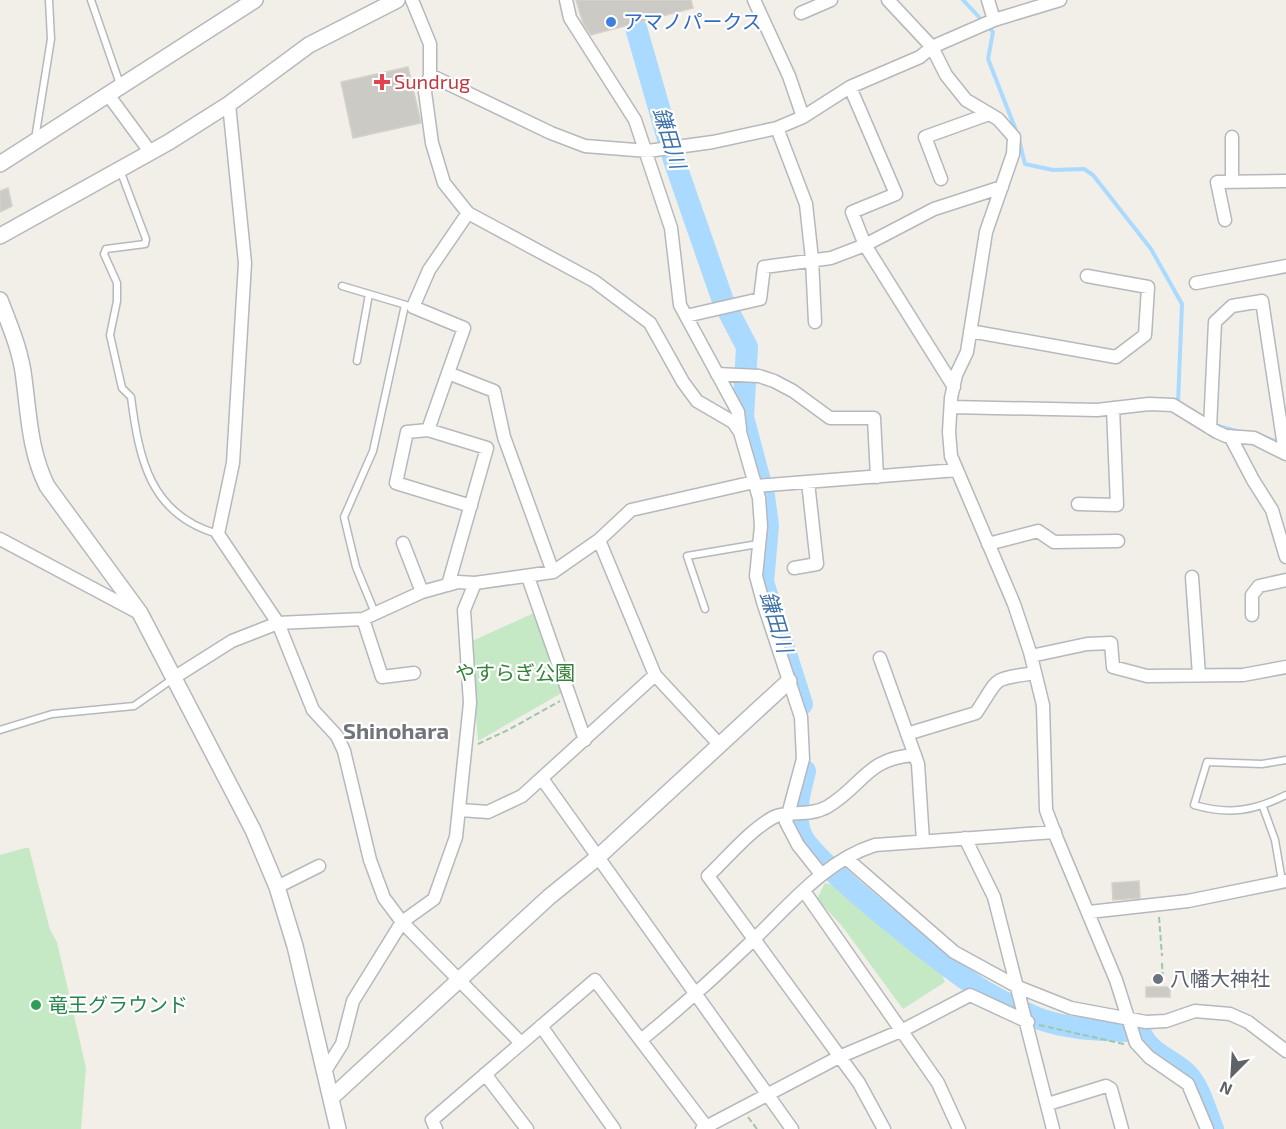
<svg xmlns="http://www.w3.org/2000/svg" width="1286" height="1129" viewBox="0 0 1286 1129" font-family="'Exo 2','Noto Sans JP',sans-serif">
  <rect width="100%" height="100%" fill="#f1efe8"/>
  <path fill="#c5e8c5" d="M536 612 565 691 478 741 470 642Z
    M25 848H29L50 930 57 942 86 1068 81 1129H0V855Z
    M825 883 841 887 872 913 908 947 941 973 945 982 903 1009 842 926 817 899Z"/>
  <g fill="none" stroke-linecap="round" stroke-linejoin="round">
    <path stroke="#aadaff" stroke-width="4" d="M963 0 993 32 988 59 1017 133
      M1019 140 1025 164 1053 170 1084 169 1093 175 1151 249 1182 304 1178 403
      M1218 426 1240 432
      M1256 434 1280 443"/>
    <path stroke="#aadaff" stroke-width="22" d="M628 0 674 160 723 301 747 347 743 417 764 496 768 526 763 582 802 704
      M805 771C800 792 793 814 801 834 810 861 954 974 984 991 1001 1001 1019 1010 1037 1018 1066 1029 1097 1030 1127 1031
      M1141 1034C1151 1055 1172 1059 1187 1074 1200 1087 1206 1112 1213 1129"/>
  </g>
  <path fill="#cccac5" stroke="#d6d1c6" stroke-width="1.5" d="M576 0H691L693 8 591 35 583 23Z
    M408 67 421 123 353 138 341 82Z
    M8 188 12 206 0 212V191Z
    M1139 881 1140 898 1113 900 1112 883Z
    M1146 987H1170V997H1146Z"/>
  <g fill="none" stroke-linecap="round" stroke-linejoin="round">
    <defs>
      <path id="service" d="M91 0 121 87
        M35 139 51 39 49 0
        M120 170 146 239 145 244 106 249 104 254 117 283V301L110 335 122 388 131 397C139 459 150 515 218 534
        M342 286 406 305
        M357 361 369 294
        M705 609 687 556 758 544
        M375 613 356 567 344 517 373 451 405 305
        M0 730 52 714 134 706 174 678
        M1286 760 1262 764 1207 762 1194 805C1229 815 1254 811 1286 795
        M1263 807 1275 840 1282 881"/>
      <path id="minor" d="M412 0 430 44V75L425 92 432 143 444 183 468 213 594 281 650 323 683 382 697 401 733 422 740 432 759 498 761 526 756 576 763 602 801 717 803 759 786 822 798 845 821 874
        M566 0 570 18 635 120 671 228 680 305 738 412 740 429
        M754 0 789 76 803 117
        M888 0 932 47 946 75 966 100 998 119 1014 137 1013 154 986 232 967 352 956 375 951 398 949 432 951 456 1014 604 1030 652 1043 705 1046 810 1057 839 1116 980 1136 1043 1149 1057 1188 1084 1207 1129
        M988 0 994 20
        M801 13 831 0
        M430 75 551 133 585 146 648 151 713 142 777 128 803 117 850 87 920 57 932 47 994 20 1060 0
        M109 96 151 153
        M229 104 245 263 233 463 218 534 278 623 313 710 337 736 344 751 370 860 384 898 402 922 521 1043
        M777 128 806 204 812 259 815 322
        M941 179 925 137 989 114
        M1232 182V137
        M468 213 429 270 413 307 464 328 448 373 494 391 504 437 553 572
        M1225 220 1217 182 1286 181
        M1196 283 1286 266
        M686 316 760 299 764 267 831 258 865 245 852 212 896 194 850 87
        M970 331 1116 357 1145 335 1148 287 1087 276
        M448 373 428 430 487 448 448 585
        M717 374 759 376 774 381 793 391 830 418H874L877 477
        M954 387 865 245 934 209 1002 187
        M951 407 1097 410 1149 404 1173 405 1217 432 1226 436 1254 438 1286 454
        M1210 428 1215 322 1232 306 1262 301 1285 453
        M428 430 407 432 396 483 471 506
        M1230 436 1253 480 1272 510 1286 557
        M756 486 957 470
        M1078 504 1117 505 1113 408
        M0 539 139 613
        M599 540 655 675 718 743
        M403 543 422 592
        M988 544 1038 531 1054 542 1118 541
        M794 568 817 564 808 482
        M528 577 585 740
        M1192 577 1199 675
        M1252 615V595L1259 586 1286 580
        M363 619 382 677 414 673
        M1031 656 1087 644 1111 643 1113 667 1147 676 1243 675 1286 667
        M880 658 918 764 923 841
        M175 677 232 641 278 623 363 619 422 592 458 582 475 583
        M907 734 976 713C1001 676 989 680 1035 673
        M543 780 792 1129
        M460 810 488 812 522 796 655 675
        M965 838 994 897 1053 1129
        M846 858 954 952 1018 987 1071 1008 1146 1022 1166 1021 1195 1011 1230 1014 1248 1022 1286 1051
        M277 887 319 866
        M804 891 938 1083 959 1129
        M1089 912 1188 901 1286 881
        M541 1026 614 1129
        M641 1040C679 1009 715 977 750 943 788 907 824 861 875 845L1055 832
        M325 1071 342 1044 353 1001 402 922 434 899 456 837 470 703 464 610 475 583 553 572 599 540 631 510 754 482
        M485 1074 527 1129
        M1048 1104 1106 1086 1111 1089 1122 1129
        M436 1129 432 1120 595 980 708 1129
        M702 1129 839 1057 903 1030 970 995 1028 1022
        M884 1129 859 1083 708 876C727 858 751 829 774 817 788 810 809 817 827 807 863 786 866 758 915 755"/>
      <path id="tertiary" d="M0 164 255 0
        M0 236 169 142 229 104 309 45 397 0
        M0 300C10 326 21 351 24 379 29 417 30 452 47 486L140 613 253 830 277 887 295 946 338 1129
        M331 1098 549 897 597 858 789 681"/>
    </defs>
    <use href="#service" stroke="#b5b8bc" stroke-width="9"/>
    <use href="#minor" stroke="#b5b8bc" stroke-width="15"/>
    <use href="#tertiary" stroke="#b5b8bc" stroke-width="18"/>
    <path stroke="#9cc7a9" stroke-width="2" stroke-dasharray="6 3" stroke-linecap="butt" d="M478 744 510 729 560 701
      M1159 917 1162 956
      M1162 963 1163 983
      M1039 1025 1124 1044
      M748 1117 757 1129"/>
    <use href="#service" stroke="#fff" stroke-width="6"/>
    <use href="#minor" stroke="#fff" stroke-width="12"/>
    <use href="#tertiary" stroke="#fff" stroke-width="15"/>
  </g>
  <circle fill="#3f7fe0" stroke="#fff" stroke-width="2" cx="611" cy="22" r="6"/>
  <path fill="#e0444e" stroke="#fff" stroke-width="2" d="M379 73h6v6h6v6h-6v6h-6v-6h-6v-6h6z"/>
  <circle fill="#6b7280" stroke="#fff" stroke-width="2" cx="1158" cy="979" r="6"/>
  <circle fill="#2e9e5b" stroke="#fff" stroke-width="2" cx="36" cy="1005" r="6"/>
  <g text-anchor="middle" stroke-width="4.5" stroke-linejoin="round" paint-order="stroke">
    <g font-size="20" fill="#366cbe" stroke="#fff" text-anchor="start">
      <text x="623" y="29">アマノパークス</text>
    </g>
    <g font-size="20" fill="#be3a42" stroke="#fff" text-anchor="start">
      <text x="394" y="89">Sundrug</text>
    </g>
    <g font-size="20" fill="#348238" stroke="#fff">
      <text x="515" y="680">やすらぎ公園</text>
    </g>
    <g font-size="20" fill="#5b616d" stroke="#fff" text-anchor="start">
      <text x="1170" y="986">八幡大神社</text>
    </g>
    <g font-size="20" fill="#27864d" stroke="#fff" text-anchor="start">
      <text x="48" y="1012">竜王グラウンド</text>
    </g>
    <g font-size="21" font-style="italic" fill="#4174aa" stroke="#fff">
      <text transform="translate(669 138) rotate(73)" y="7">鎌田川</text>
      <text transform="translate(776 622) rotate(73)" y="7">鎌田川</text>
    </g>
    <g font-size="22" font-weight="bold" fill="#70757a" stroke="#fff">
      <text x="396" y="739">Shinohara</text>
    </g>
  </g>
  <g transform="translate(1232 1075) rotate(204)" stroke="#ffffff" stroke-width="4.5" paint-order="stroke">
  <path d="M0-4.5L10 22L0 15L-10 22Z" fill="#5f6368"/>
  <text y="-9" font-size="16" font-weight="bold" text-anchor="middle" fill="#5f6368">N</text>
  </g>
</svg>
